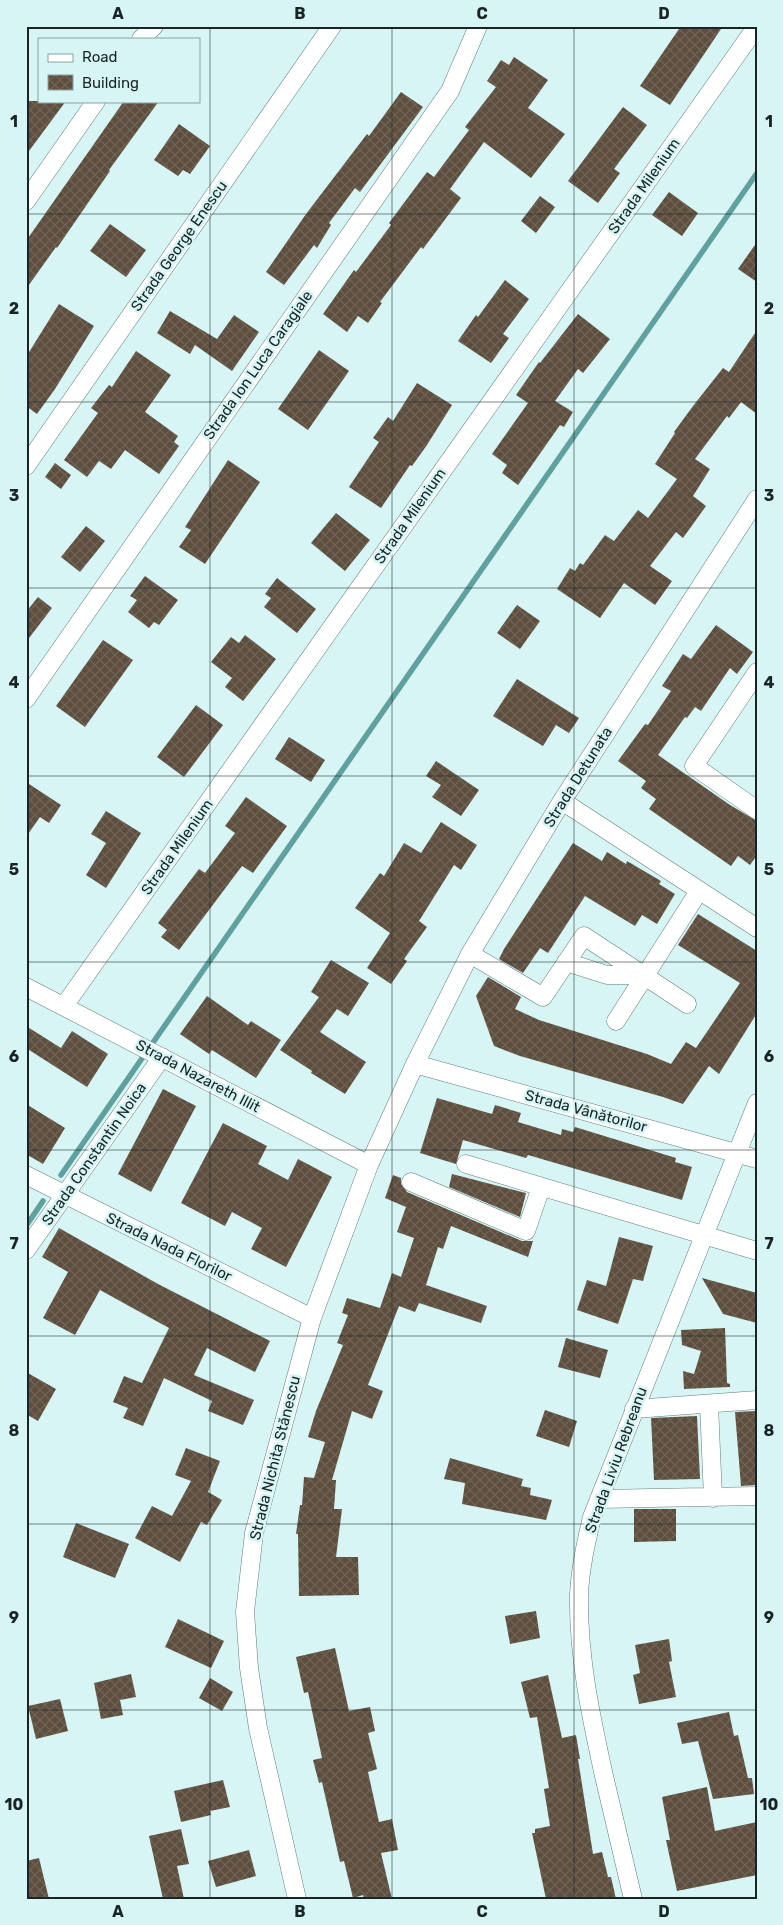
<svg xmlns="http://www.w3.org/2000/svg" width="783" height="1925" viewBox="0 0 783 1925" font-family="Rubik,sans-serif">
  <defs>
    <pattern id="building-cross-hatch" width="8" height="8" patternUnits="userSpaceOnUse" patternTransform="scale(1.25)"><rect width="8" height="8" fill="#5d4e3e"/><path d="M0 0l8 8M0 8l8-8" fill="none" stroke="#706457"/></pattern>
  </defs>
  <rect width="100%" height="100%" fill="#d6f5f4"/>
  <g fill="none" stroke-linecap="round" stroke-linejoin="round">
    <path stroke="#60a19f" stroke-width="5.5" d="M61 1175 757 173
      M26 1226 43 1201"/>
  </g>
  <path fill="url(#building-cross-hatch)" d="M681 26H723L670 105 640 86Z
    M514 57 548 80 528 108 565 134 531 178 484 142 450 189 461 198 423 249 421 247 380 302 382 303 368 323 358 316 347 332 323 314 354 270 356 272 391 225 389 223 427 172 434 177 469 130 465 127 496 87 487 81 501 60 509 65Z
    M401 92 423 107 360 192 355 188 329 223 331 225 317 248 314 245 284 285 266 272 306 214 367 134 369 136Z
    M26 101H66L26 155Z
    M124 101H159L109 170 110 171 57 248 56 247 26 289V241Z
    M623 107 647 125 614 169 620 173 598 203 568 181Z
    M179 124 210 146 190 174 183 170 178 176 154 160Z
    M669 192 698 213 682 236 652 215Z
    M540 196 555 207 536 233 521 221Z
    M110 224 146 250 126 277 90 251Z
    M757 242V282L738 269Z
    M505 280 529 299 503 334 509 338 491 363 458 341 476 315 478 317Z
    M59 304 94 326 55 389 37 414 26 406V357Z
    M170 311 217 339 234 315 259 332 232 371 195 345 190 354 157 333Z
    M578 314 610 339 583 373 578 369 555 401 573 412 564 427 560 425 518 485 502 473 507 465 492 454 528 403 516 395 539 362 540 363Z
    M757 330V414L741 402 729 418 727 416 695 459 710 469 693 496 706 506 683 538 676 532 650 566 672 581 655 605 624 583 600 618 557 589 570 568 575 571 580 563 583 565 605 535 614 541 638 510 648 518 677 479 655 464 675 433 674 432 693 406 723 368 729 372Z
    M319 350 349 371 308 430 278 409Z
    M136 351 171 375 145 412 178 436 174 442 179 446 159 474 125 450 111 469 99 461 87 477 64 460 98 413 91 408 109 385 112 387Z
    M417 383 452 405 427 445 412 466 410 465 381 508 349 487 379 442 373 438 388 417 393 421Z
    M228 460 260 482 205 564 179 547 191 530 185 527Z
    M55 463 71 475 61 489 45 477Z
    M336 513 370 540 345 571 311 543Z
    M86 526 105 541 80 572 61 557Z
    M145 576 178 600 159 625 154 622 149 628 128 612 137 600 130 596Z
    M277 578 316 609 297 633 264 607 271 598 265 594Z
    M38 597 52 608 26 642V612Z
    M517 605 540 621 520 649 497 633Z
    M716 625 753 652 737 674 730 668 701 711 695 707 687 718 685 717 658 755 730 805 757 821V855L750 865 738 856 731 866 649 809 656 799 641 788 646 781 618 761 645 724 648 725 671 691 662 686 683 654 691 659Z
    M245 635 276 659 243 701 225 687 232 678 211 662 231 637 239 643Z
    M103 640 133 660 85 727 56 706Z
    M517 679 579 718 569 733 556 725 543 746 493 716Z
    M196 705 223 725 184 777 157 757Z
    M289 737 325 760 311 782 275 759Z
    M436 761 479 790 461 816 432 797 441 785 426 776Z
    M26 782 61 805 49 823 40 817 26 837Z
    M246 797 287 826 253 873 242 866 179 950 161 937 167 930 158 923 199 869 205 873 235 833 225 826Z
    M106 811 141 833 106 888 86 875 106 843 91 834Z
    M441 822 477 845 461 870 454 865 419 921 427 927 404 959 407 961 391 984 367 968 390 933 355 908 380 873 384 876 404 843 421 853Z
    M573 843 602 861 607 852 626 864 627 861 661 881 659 884 675 894 657 924 642 915 635 926 585 896 548 953 540 948 523 973 499 959 504 949Z
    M698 914 757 951V1013L719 1074 709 1066 683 1104 663 1097 520 1056 494 1046 476 996 488 977 521 997 515 1009 539 1020 647 1054 671 1064 686 1042 696 1048 740 983 678 945Z
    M331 960 369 983 348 1016 337 1009 320 1032 366 1062 345 1094 311 1073 312 1071 280 1050 319 997 311 992Z
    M207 996 248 1025 251 1021 281 1040 256 1078 212 1050 209 1054 180 1034Z
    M26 1026 61 1048 72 1031 108 1054 87 1087 26 1048Z
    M163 1089 196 1106 151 1192 118 1174Z
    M437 1098 492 1114 495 1105 521 1113 518 1122 561 1135 562 1129 573 1132 575 1127 676 1158 675 1162 692 1167 682 1200 528 1155 526 1158 463 1140 456 1164 420 1153Z
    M26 1104 65 1128 43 1164 26 1154Z
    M223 1123 267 1146 258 1164 288 1180 298 1159 332 1177 286 1267 251 1249 262 1228 232 1212 225 1226 181 1203Z
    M452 1174 526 1193 520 1217 449 1187Z
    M393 1175 401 1178V1184L407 1192 522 1241H533L528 1257 451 1226 443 1249 438 1247 426 1285 487 1306 481 1323 419 1303 415 1312 399 1306 368 1385 383 1391 372 1419 352 1411 332 1480H336L334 1509H342L336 1557H358L359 1595 299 1596 298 1534H296L300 1505H302L304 1477 314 1478 325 1442 308 1437 316 1411 343 1345 337 1343 348 1315 342 1313 347 1298 380 1308 392 1273 401 1277 414 1238 397 1232 406 1207 385 1198Z
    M59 1228 158 1284 270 1341 255 1372 207 1348 194 1375 254 1400 243 1425 208 1411 212 1401 164 1378 143 1426 123 1418 128 1408 113 1402 124 1376 142 1383 169 1328 100 1290 75 1335 43 1318 68 1272 42 1257Z
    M619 1237 653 1246 643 1281 633 1279 618 1324 577 1310 587 1280 606 1286Z
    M702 1278 757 1293V1323L723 1314Z
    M725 1328 727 1383 730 1384V1387L684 1389 683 1371 694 1374 701 1351 682 1345 681 1330Z
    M566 1338 608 1350 600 1378 558 1367Z
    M26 1372 56 1389 38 1421 26 1414Z
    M545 1410 577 1421 569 1447 536 1436Z
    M757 1411V1485L741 1486 735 1412Z
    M697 1416 700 1479 654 1480 651 1418Z
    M186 1448 220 1461 208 1492 222 1500 207 1525 201 1522 180 1562 135 1538 152 1506 172 1516 191 1481 175 1475Z
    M450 1458 523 1479 521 1486 531 1488 530 1495 552 1500 546 1520 462 1504 465 1483 444 1479Z
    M634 1509H676V1541L634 1542Z
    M76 1523 129 1544 115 1578 63 1557Z
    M536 1611 540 1638 510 1644 505 1616Z
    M178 1619 224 1641 211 1668 165 1647Z
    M669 1639 672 1661 669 1662 676 1697 639 1704 633 1675 640 1673 635 1645Z
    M335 1648 349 1711 370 1707 375 1731 368 1733 377 1769 368 1772 379 1822 392 1819 398 1850 381 1853 392 1899H364L363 1895 353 1898 344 1861 340 1862 322 1782 319 1783 313 1760 322 1758 308 1692 304 1693 296 1657Z
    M131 1674 136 1697 120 1700 123 1715 101 1719 94 1683Z
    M548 1675 562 1738 576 1735 580 1759H578L593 1854 602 1852 608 1877H611L616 1899H546L532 1833H535V1829L550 1826 544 1789 549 1788 537 1717 530 1718 521 1682Z
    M210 1678 233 1692 222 1711 199 1698Z
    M60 1699 68 1731 36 1739 28 1706Z
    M729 1712 734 1736 738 1735 748 1778H752L754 1794 713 1799 698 1741 682 1744 677 1723Z
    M223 1780 230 1807 210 1811 211 1815 181 1822 174 1791Z
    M707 1787 715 1831 757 1822V1875L677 1891 666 1840H670L662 1797Z
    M181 1829 189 1864 177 1866 184 1899H163L149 1836Z
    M249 1850 256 1876 216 1887 208 1861Z
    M39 1858 49 1899H26V1861Z"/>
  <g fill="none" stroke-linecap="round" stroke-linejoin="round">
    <defs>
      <path id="street" d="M141 39 154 26
        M26 201 96 101
        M26 466 332 26
        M757 672 694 766 757 810
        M26 699 450 91 478 26
        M562 801 757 928
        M470 954 543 997 584 936 687 1004
        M566 962 607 975H644
        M26 987 369 1165
        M64 1006 757 26
        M616 1021 699 891
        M415 1064 757 1159
        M466 1164 757 1251
        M26 1175 312 1318
        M411 1182 526 1231 541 1187
        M26 1250 162 1057
        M709 1404 713 1498
        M634 1409 757 1400
        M599 1499 757 1496
        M297 1899 258 1728 249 1668 245 1612 254 1533 312 1318 369 1165 415 1064 470 954 562 801 757 499
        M633 1899C623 1858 614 1817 604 1776 591 1717 578 1657 579 1595 580 1569 586 1543 592 1517L757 1103"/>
    </defs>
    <use href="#street" stroke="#627e7d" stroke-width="19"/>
    <use href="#street" stroke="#fff" stroke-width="18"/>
  </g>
  <path fill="none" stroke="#192424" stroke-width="1" stroke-opacity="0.55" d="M210 26V1899M392 26V1899M574 26V1899M26 214H757M26 402H757M26 588H757M26 776H757M26 962H757M26 1150H757M26 1336H757M26 1524H757M26 1710H757"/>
  <g text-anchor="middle" stroke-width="5" stroke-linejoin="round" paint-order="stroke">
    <g font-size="15" fill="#192424" stroke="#d6f5f4">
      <text transform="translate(644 186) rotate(-55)" y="5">Strada Milenium</text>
      <text transform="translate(179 246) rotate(-55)" y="5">Strada George Enescu</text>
      <text transform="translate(258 365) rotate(-55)" y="5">Strada Ion Luca Caragiale</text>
      <text transform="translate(410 516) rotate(-55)" y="5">Strada Milenium</text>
      <text transform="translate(578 777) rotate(-58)" y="5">Strada Detunata</text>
      <text transform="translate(177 847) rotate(-55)" y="5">Strada Milenium</text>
      <text transform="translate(198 1076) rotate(28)" y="5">Strada Nazareth Illit</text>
      <text transform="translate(586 1111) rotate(15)" y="5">Strada Vânătorilor</text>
      <text transform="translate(94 1154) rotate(-55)" y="5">Strada Constantin Noica</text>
      <text transform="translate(169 1247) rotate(26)" y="5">Strada Nada Florilor</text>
      <text transform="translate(275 1458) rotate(-76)" y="5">Strada Nichita Stănescu</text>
      <text transform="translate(616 1460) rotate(-70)" y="5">Strada Liviu Rebreanu</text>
    </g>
  </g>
  <rect width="783" height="1925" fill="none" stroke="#d6f5f4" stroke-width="55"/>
  <rect x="38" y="38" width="162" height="65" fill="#d6f5f4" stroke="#8aa1a1"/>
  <rect x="48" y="54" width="25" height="8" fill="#ffffff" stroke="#8aa1a1"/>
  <text x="82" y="62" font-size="15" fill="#192424">Road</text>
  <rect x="48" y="75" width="25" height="15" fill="url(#building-cross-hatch)" stroke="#8aa1a1"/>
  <text x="82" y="88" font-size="15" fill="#192424">Building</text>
  <rect x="28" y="28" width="728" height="1870" fill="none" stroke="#192424" stroke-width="2"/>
  <g font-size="16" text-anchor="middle" font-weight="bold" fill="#192424">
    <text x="118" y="19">A</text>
    <text x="300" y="19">B</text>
    <text x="482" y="19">C</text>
    <text x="664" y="19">D</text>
    <text x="14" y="127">1</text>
    <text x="769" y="127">1</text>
    <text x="14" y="314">2</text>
    <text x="769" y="314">2</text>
    <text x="14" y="501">3</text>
    <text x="769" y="501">3</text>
    <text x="14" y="688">4</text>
    <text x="769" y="688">4</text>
    <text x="14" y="875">5</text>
    <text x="769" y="875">5</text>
    <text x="14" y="1062">6</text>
    <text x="769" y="1062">6</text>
    <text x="14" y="1249">7</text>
    <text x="769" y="1249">7</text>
    <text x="14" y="1436">8</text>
    <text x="769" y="1436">8</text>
    <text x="14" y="1623">9</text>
    <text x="769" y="1623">9</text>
    <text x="14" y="1810">10</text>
    <text x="769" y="1810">10</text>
    <text x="118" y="1917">A</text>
    <text x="300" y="1917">B</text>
    <text x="482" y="1917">C</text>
    <text x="664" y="1917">D</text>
  </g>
</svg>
